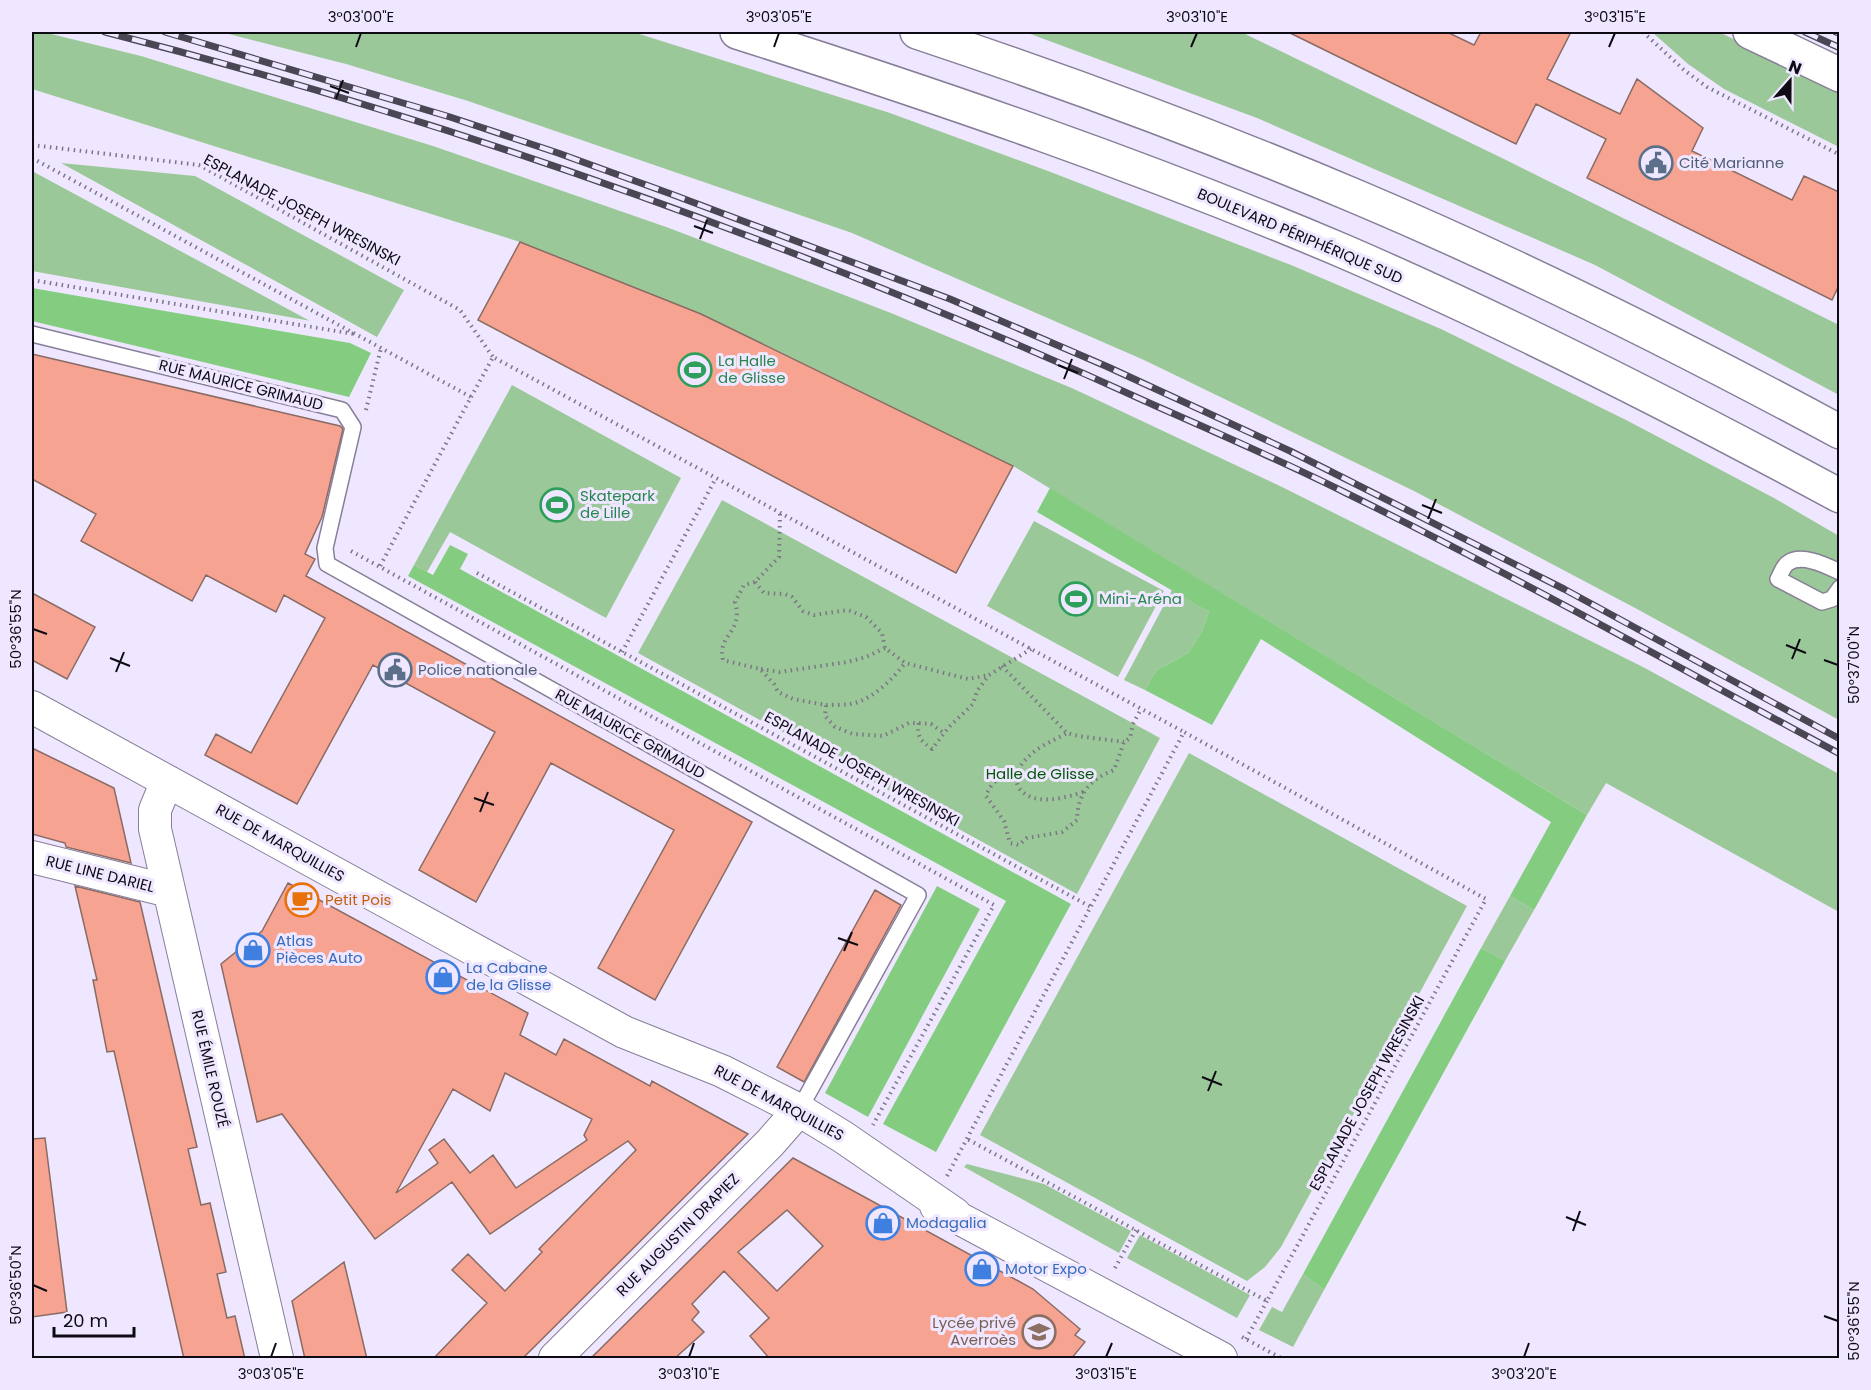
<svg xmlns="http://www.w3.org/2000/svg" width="1871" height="1390" viewBox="0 0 1871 1390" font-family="Poppins,sans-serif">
  <rect width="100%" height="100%" fill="#efe7ff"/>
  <path fill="#9bc898" d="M32 32H43L141 56 433 146 669 228 891 313 1074 389 1282 487 1643 667 1839 774V912L1606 783 1587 815 1013 466 701 314 520 242 32 89Z
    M221 32H633L890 113 1048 171 1291 265 1441 329 1628 421 1774 498 1839 536V720L1637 609 1414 491 1144 360 852 233 468 101 346 64Z
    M1025 32H1241L1504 159 1839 325V395L1595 265 1257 118Z
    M1652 32H1719L1839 91V147L1724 89 1688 64Z
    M61 163 195 176 404 290 377 337Z
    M32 171 310 321H311L32 271Z
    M512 385 681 478 606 618 450 532 427 572 414 565Z
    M722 500 1160 738 1077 894 638 653Z
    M1034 521 1164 591 1118 677 987 606Z
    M1172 590 1209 612 1201 633 1189 652 1174 661 1156 670 1145 690 1124 680Z
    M1189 753 1467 906 1281 1247 1265 1267 1247 1281 980 1135Z
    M1510 896 1534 910 1505 961 1481 948Z
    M967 1164 1044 1184 1131 1231 1119 1253 964 1167Z
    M1140 1235 1250 1295 1237 1318 1127 1258Z
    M1303 1274 1324 1290 1293 1347 1259 1330 1272 1307 1282 1312Z"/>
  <path fill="#84cd80" d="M32 288 350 343 371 353 349 397 32 321Z
    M1050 488 1587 815 1534 910 1510 896 1551 822 1261 639 1212 725 1145 690 1156 670 1174 661 1189 652 1201 633 1209 612 1037 512Z
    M450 545 468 554 460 569 1071 904 936 1152 883 1124 1006 901 408 576 414 565 433 575Z
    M937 886 980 909 868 1117 825 1093Z
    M1481 948 1505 961 1324 1290 1303 1274Z"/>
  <path fill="#f6a392" stroke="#8a6b64" stroke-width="1.5" fill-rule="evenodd" d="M1288 32H1447L1474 45 1481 32H1571L1547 79 1620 114 1637 79 1703 128 1692 151 1792 200 1804 176 1839 192V285L1832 300 1587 178 1606 139 1536 104 1516 144Z
    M520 242 701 314 1013 466 956 573 478 320Z
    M32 354 340 426 343 429 322 517 305 554 315 559 306 576 752 822 655 1000 598 968 674 830 551 763 476 902 419 870 495 732 373 665 297 804 205 755 216 734 251 753 325 618 284 595 276 612 206 575 192 601 81 541 96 514 32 479Z
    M32 593 95 627 67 679 32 660Z
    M32 748 114 788 131 863 66 847 65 843 32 834Z
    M288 883 528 1013 520 1035 556 1055 564 1039 650 1086 652 1081 748 1134 522 1359H433L487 1303 452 1270 468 1254 505 1291 542 1252 539 1249 636 1150 628 1141 490 1234 452 1182 375 1239 282 1114 257 1122 221 964 262 931ZM505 1073 592 1119 584 1135 587 1140 516 1188 493 1155 470 1173 444 1139 429 1150 438 1163 396 1193 453 1089 490 1111Z
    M75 886 140 902 197 1147 188 1149 201 1205 210 1203 226 1272 217 1274 227 1318 235 1316 245 1359H184L114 1051 107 1052 93 980H97Z
    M875 890 901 905 804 1082 777 1067Z
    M45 1138 67 1312 32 1317V1139Z
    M793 1158 1033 1289 1080 1329 1075 1335 1085 1342 1071 1359H770L750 1336 769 1318 724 1271 692 1304 699 1312 692 1320 704 1332 674 1359H590ZM787 1210 823 1246 777 1291 738 1252Z
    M344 1262 367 1359H305L292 1301Z"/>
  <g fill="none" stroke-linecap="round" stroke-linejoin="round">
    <defs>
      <path id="service" d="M32 334 342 410 353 427 325 548 327 564 918 895 799 1110
        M1840 572C1827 566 1802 553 1788 563 1783 566 1781 574 1778 579L1822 602 1832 599 1840 588"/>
      <path id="minor" d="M32 707 624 1032 722 1071 799 1110 843 1137 955 1214
        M167 781 155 810V829L277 1358
        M32 857 169 891
        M936 1206 1221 1358
        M555 1358 770 1143 799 1110"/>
      <path id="primary" d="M1750 32 1840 75"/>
      <path id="motorway" d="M737 32C941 97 1145 167 1343 251 1512 324 1677 408 1840 496
        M917 32C1067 82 1216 137 1362 199 1525 268 1684 348 1840 432"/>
    </defs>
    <use href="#service" stroke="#877e98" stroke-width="18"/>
    <use href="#minor" stroke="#877e98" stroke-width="34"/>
    <use href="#primary" stroke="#877e98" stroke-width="36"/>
    <use href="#motorway" stroke="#877e98" stroke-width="36"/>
    <path stroke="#7c7687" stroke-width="4" stroke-dasharray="1.5 4.5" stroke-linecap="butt" d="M1643 32 1684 70 1707 87 1840 155
      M32 145 199 165 460 310 493 357
      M32 158 471 397 380 566
      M32 280 354 334
      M471 397 493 357 1184 732
      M366 410 381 348
      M780 514 779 557 755 582 744 585 735 602C744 633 717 634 723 660L760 669 774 684 778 692 793 699 826 705 825 716 835 727 853 734 883 736 909 723H919C916 736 921 741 932 749L949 727 973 704 977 691 989 675 1031 649
      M351 551 994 905 873 1125
      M477 573 1091 907
      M755 582 764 593 785 594 792 597 803 611 814 615 848 610 866 617 882 633 885 648 905 663 968 679 989 675
      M622 652 716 478
      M1002 666 1067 733 1078 736 1124 742
      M761 669 780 672 847 662 866 657 885 648
      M826 705C834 705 843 705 850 704 871 701 893 679 905 663
      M919 723 931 724 944 733
      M1014 775C1031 749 1041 747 1067 733
      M1083 792C1065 798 1033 807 1019 788 1017 785 1016 779 1014 775 999 777 991 782 986 796L1004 821 1010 843 1019 845 1027 838 1062 832 1077 820C1078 793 1089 780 1114 770L1124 742 1130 738 1133 724 1141 709
      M947 1176 1184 732 1486 899 1267 1301 967 1139
      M1115 1268 1136 1230
      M1242 1337 1281 1358
      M1246 1339 1267 1301"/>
    <use href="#service" stroke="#fff" stroke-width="15"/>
    <use href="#minor" stroke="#fff" stroke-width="32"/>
    <use href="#primary" stroke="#fff" stroke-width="33"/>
    <use href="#motorway" stroke="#fff" stroke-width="33"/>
    <defs>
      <path id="rail" d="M105 32C465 124 818 252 1156 406 1220 434 1284 462 1346 493 1513 575 1676 666 1840 754
        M165 32 450 117 558 153 671 194 950 299 1108 367 1290 451 1564 589 1840 739
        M1805 32 1840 48
        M1836 32 1840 33"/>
    </defs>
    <use href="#rail" stroke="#4b4654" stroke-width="7"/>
    <use href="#rail" stroke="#efe7ff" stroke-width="4.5" stroke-dasharray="14" stroke-linecap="butt"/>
  </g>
  <path fill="none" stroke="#0e0a14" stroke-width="2" d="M356 47 361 33M774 47 779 33M1191 47 1197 33M1609 47 1615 33M330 86 349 93M336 99 343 80M694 226 713 233M700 239 707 220M1058 365 1078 373M1064 379 1072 359M1422 505 1442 513M1428 519 1436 499M33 629 47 634M1786 645 1806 653M110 658 130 666M1792 659 1800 639M1824 660 1838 665M116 672 124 652M474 798 494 805M480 812 488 792M838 938 858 945M844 951 852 932M1202 1077 1222 1085M1208 1091 1216 1071M1566 1217 1586 1225M1573 1231 1580 1211M33 1285 47 1291M1824 1316 1838 1321M271 1357 276 1343M689 1357 694 1343M1106 1357 1112 1343M1524 1357 1529 1343"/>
  <defs>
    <symbol id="civic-ring" viewBox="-11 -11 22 22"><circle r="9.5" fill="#efe7ff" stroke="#5c6f8a" stroke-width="1.5"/><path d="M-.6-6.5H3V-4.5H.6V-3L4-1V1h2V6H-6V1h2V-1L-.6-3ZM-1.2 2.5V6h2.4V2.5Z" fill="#5c6f8a"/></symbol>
    <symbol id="stadium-ring" viewBox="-11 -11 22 22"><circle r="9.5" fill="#efe7ff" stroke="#2e9e5b" stroke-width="1.5"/><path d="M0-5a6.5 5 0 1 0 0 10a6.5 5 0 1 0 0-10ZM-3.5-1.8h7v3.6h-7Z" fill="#2e9e5b"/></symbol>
    <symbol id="cafe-ring" viewBox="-11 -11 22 22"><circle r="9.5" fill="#efe7ff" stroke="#e8710a" stroke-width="1.5"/><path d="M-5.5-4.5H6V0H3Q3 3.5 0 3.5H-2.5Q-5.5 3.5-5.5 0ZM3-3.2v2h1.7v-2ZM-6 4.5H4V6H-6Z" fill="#e8710a"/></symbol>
    <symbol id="shop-ring" viewBox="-11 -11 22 22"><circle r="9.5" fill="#efe7ff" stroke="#3f7fe0" stroke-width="1.5"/><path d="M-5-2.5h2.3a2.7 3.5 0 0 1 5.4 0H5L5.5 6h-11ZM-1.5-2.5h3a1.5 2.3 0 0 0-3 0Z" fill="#3f7fe0"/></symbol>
    <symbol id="school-ring" viewBox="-11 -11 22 22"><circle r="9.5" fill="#efe7ff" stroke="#8d6e63" stroke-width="1.5"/><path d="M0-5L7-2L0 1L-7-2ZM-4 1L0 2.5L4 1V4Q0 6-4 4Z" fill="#8d6e63"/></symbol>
  </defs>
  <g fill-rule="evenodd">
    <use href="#civic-ring" x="1637" y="144" width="38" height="38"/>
    <use href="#stadium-ring" x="676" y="351" width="38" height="38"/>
    <use href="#stadium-ring" x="538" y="486" width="38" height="38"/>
    <use href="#stadium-ring" x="1057" y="580" width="38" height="38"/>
    <use href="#civic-ring" x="376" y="651" width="38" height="38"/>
    <use href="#cafe-ring" x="283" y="881" width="38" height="38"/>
    <use href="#shop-ring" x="234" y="931" width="38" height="38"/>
    <use href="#shop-ring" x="424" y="958" width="38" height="38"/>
    <use href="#shop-ring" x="864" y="1204" width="38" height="38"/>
    <use href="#shop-ring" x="963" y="1250" width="38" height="38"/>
    <use href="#school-ring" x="1020" y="1313" width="38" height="38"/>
  </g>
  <g text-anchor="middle" stroke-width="6" stroke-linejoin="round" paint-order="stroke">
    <g font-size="15" fill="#4e5e75" stroke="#efe7ff" text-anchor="start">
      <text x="1679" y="168">Cité Marianne</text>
      <text x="418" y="675">Police nationale</text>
    </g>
    <g font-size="15" fill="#0e0a14" stroke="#efe7ff">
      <text transform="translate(302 210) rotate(28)" y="5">ESPLANADE JOSEPH WRESINSKI</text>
      <text transform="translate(1300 236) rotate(23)" y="5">BOULEVARD PÉRIPHÉRIQUE SUD</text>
      <text transform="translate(241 385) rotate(14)" y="5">RUE MAURICE GRIMAUD</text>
      <text transform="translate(630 734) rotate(29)" y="5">RUE MAURICE GRIMAUD</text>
      <text transform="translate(862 769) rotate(29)" y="5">ESPLANADE JOSEPH WRESINSKI</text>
      <text transform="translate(280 843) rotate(29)" y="5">RUE DE MARQUILLIES</text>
      <text transform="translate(100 874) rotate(14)" y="5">RUE LINE DARIEL</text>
      <text transform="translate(210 1069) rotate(77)" y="5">RUE ÉMILE ROUZÉ</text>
      <text transform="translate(1367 1093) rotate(-61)" y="5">ESPLANADE JOSEPH WRESINSKI</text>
      <text transform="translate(779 1103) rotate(28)" y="5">RUE DE MARQUILLIES</text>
      <text transform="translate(678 1235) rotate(-45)" y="5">RUE AUGUSTIN DRAPIEZ</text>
    </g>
    <g font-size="15" fill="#27864d" stroke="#efe7ff" text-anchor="start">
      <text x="718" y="366">La Halle<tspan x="718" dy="17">de Glisse</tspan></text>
      <text x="580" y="501">Skatepark<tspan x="580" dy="17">de Lille</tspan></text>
      <text x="1099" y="604">Mini-Aréna</text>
    </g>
    <g font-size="15" fill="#045508" stroke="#efe7ff">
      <text x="1040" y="779">Halle de Glisse</text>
    </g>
    <g font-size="15" fill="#c56008" stroke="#efe7ff" text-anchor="start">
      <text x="325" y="905">Petit Pois</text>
    </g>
    <g font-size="15" fill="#366cbe" stroke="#efe7ff" text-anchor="start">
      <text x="276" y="946">Atlas<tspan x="276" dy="17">Pièces Auto</tspan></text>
      <text x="466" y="973">La Cabane<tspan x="466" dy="17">de la Glisse</tspan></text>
      <text x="906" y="1228">Modagalia</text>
      <text x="1005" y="1274">Motor Expo</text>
    </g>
    <g font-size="15" fill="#785e54" stroke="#efe7ff" text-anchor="end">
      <text x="1016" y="1328">Lycée privé<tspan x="1016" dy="17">Averroès</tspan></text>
    </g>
  </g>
  <rect width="1871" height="1390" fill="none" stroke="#efe7ff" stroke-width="66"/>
  <g transform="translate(1790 81) rotate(21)" stroke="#efe7ff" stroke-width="4.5" paint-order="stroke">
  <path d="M0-4.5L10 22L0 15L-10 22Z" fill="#0e0a14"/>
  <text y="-9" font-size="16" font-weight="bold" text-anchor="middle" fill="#0e0a14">N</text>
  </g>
  <path d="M54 1327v9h80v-9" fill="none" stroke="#0e0a14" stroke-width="3"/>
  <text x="63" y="1327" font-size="18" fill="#0e0a14" stroke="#efe7ff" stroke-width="4.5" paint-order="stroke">20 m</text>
  <rect x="33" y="33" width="1805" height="1324" fill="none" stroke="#0e0a14" stroke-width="2"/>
  <g font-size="15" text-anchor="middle" fill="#0e0a14">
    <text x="361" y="22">3°03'00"E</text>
    <text x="779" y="22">3°03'05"E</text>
    <text x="1197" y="22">3°03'10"E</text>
    <text x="1615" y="22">3°03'15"E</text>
    <text transform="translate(16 629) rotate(-90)" y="5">50°36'55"N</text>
    <text transform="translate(1854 665) rotate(-90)" y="5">50°37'00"N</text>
    <text transform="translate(16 1285) rotate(-90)" y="5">50°36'50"N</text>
    <text transform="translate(1854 1321) rotate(-90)" y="5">50°36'55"N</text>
    <text x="271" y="1379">3°03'05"E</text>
    <text x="689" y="1379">3°03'10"E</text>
    <text x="1106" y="1379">3°03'15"E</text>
    <text x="1524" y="1379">3°03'20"E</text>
  </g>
</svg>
